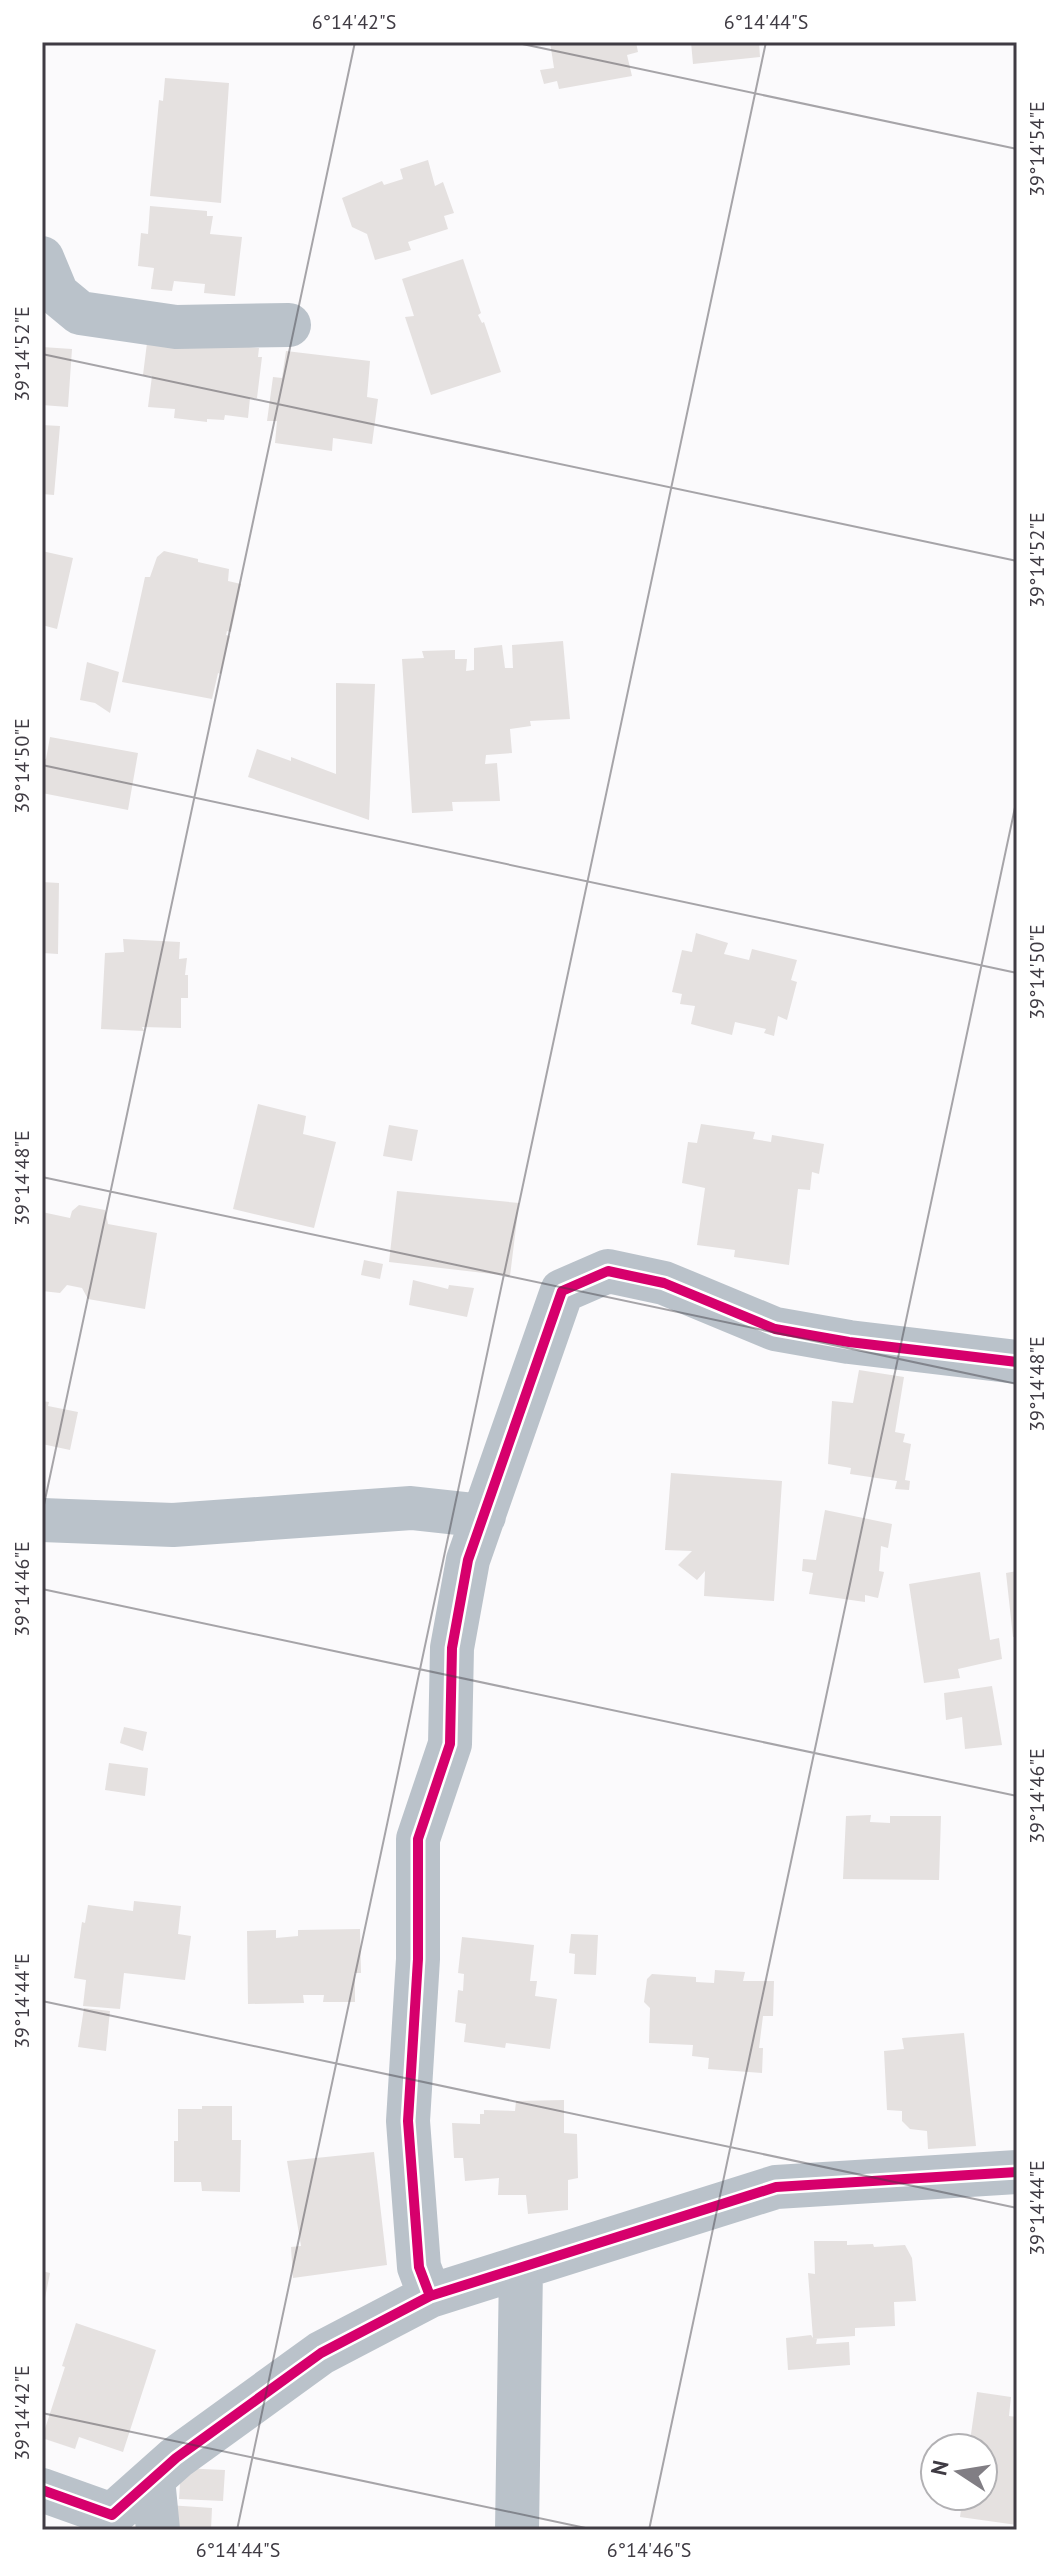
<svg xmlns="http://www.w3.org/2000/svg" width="1059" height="2572" viewBox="0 0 1059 2572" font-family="'PT Sans',sans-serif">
  <rect width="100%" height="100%" fill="#fbfafc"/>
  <path fill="#e5e1e0" d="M550 42H636L638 52 627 55 632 76 559 89 557 81 544 84 540 70 554 68Z
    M691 42H759L760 57 693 64Z
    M165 78 229 83 221 203 150 196 159 100 163 101Z
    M428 160 435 186 443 182 454 213 444 216 448 229 408 242 411 250 375 260 367 234 352 227 342 198 382 181 384 185 403 179 400 169Z
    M150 206 207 211V216H213L210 234 242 237 235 296 204 293 205 284 174 281 172 291 151 289 154 268 138 266 141 233 148 234Z
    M463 259 481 313 478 315 482 323 484 322 501 372 431 395 405 317 414 316 402 279Z
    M148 335 259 348 258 357H262L257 398H250L248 418 225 415 224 420 207 419V422L174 418 175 409 148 407 152 376 143 375Z
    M42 347 72 349 68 407 42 405Z
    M286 351 370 361 367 397 378 399 372 444 333 438 332 451 275 443 277 421H267L273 377 282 378Z
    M42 425 60 426 54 495 42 494Z
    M42 551 73 558 57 629 42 625Z
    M164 551 198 559V562L229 569 228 581 241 584 231 632 227 631 226 635 230 636 221 674 218 673 212 699 122 682 145 577H150L157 557Z
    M563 641 570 719 530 721 531 726 510 729 512 753 486 755 485 764 497 763 500 801 452 802 453 811 412 813 402 659 424 658 422 651 455 650V659H467L466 671 474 670V648L502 645 505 668H513L512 645Z
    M87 662 119 672 110 713 95 703 80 700Z
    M336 683 375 684 369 820 248 777 257 749 291 761V757L336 774Z
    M50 737 138 753 128 810 42 793 44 768H42V758L46 759Z
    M42 882 59 883 58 954 42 953Z
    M696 933 728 943 724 954 749 960 752 949 797 960 791 980 797 982 787 1020 778 1016 774 1036 764 1033 766 1029 735 1022 732 1035 691 1024 695 1006 680 1004 682 994 672 992 682 950 692 952Z
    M123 939 180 942 179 959 187 958 185 975H188V998H181V1028L142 1027 144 1031 101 1029 105 953 124 952Z
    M258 1104 306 1116 303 1134 336 1142 314 1228 233 1209Z
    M701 1124 755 1132 753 1139 771 1142 772 1135 824 1144 819 1174 812 1172 810 1190 798 1189 789 1265 734 1257 735 1250 697 1245 705 1188 682 1183 688 1142 697 1143Z
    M389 1125 418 1130 412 1161 383 1156Z
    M397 1191 519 1203 510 1276 389 1262Z
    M79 1205 105 1210 108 1224 157 1233 145 1309 88 1299 82 1288 67 1285 60 1293 42 1291V1212L70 1218 72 1211Z
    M364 1260 383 1264 380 1279 361 1275Z
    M413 1280 448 1289 449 1285 474 1288 467 1317 409 1305Z
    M859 1370 904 1377 895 1432 905 1434 903 1442 911 1444 905 1480 910 1481 909 1490 895 1489 897 1481 850 1474 851 1468 828 1464 832 1401 853 1403Z
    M42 1401 49 1402 48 1406 78 1412 70 1450 42 1444Z
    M671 1473 782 1481 774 1601 704 1596 705 1571 697 1580 678 1565 692 1551 665 1550Z
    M825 1510 892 1524 888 1548 881 1546 879 1571 884 1572 878 1598 865 1595V1602L809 1594 813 1573 802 1571 803 1559 816 1560Z
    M1017 1571V1637H1013L1006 1573Z
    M980 1572 990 1640 999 1638 1002 1659 958 1669 960 1678 924 1683 909 1584Z
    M992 1686 1002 1745 965 1749 962 1717 946 1720 944 1693Z
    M124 1727 147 1732 143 1751 120 1743Z
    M109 1763 148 1768 145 1796 105 1790Z
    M871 1815 870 1822 890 1823V1816H941L939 1880 843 1879 846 1816Z
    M134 1901 181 1906 178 1934 191 1936 185 1980 124 1973 120 2009 83 2006 86 1980 74 1978 82 1922 85 1923 88 1905 133 1911Z
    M360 1929 361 1973H355V2002H323L324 1995H303L304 2003 248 2004 247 1931 276 1930V1938L298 1936V1930Z
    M571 1934 598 1935 596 1975 574 1974 575 1954 569 1953Z
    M462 1937 534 1945 530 1981H537L535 1996 557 1999 550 2049 506 2043 505 2048 464 2042 466 2024 455 2022 458 1990 463 1991 464 1974 458 1973Z
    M715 1970 745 1972 743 1981H774L773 2016H763L759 2048H763L762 2073 708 2069 709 2058 692 2056 693 2045 649 2043 650 2008 644 2002 647 1979 652 1974 696 1977V1982L714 1983Z
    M84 2008 110 2011 106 2051 78 2047Z
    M964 2033 976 2146 928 2149 927 2131 910 2129 902 2121V2111L887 2110 884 2051 904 2049 902 2038Z
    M564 2100V2133L577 2134 578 2178 568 2180V2210L528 2214 526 2195H498L499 2178 465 2181 463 2158H454L452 2123 480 2124V2114H484V2110L515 2111 516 2101Z
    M202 2106H232V2140H241L240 2192 202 2191 201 2182H174V2141H178V2109H202Z
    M374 2152 387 2265 293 2278 291 2247 301 2246 287 2161Z
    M814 2241H847V2245L873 2244 874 2247 905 2245 912 2258 916 2301 894 2302 895 2326 855 2328V2336L813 2339H817L816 2344 849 2342 850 2365 788 2370 786 2338 811 2335 813 2338 808 2273 815 2274Z
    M42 2271 50 2273 43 2308H42Z
    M76 2323 156 2350 123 2452 79 2437 75 2449 42 2438 65 2367 62 2366Z
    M977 2392 1011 2397 1009 2416 1017 2417V2525L960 2517 963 2496H983V2448H969Z
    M181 2468 225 2470 223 2501 179 2499Z
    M168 2505 212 2508 211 2530H166Z"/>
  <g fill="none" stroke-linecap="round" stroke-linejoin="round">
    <path stroke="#bac2ca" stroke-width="44" d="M42 258 57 294 80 313 176 327 289 325
      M42 1520 173 1525 411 1508 484 1516
      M430 2296 419 2267 408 2121 418 1959V1839L450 1744 452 1648 468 1560 562 1291 608 1271 664 1283 775 1329 849 1342 1017 1362
      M153 2479 158 2530
      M42 2490 112 2515 176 2458 321 2353 430 2296 776 2187 1017 2172
      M517 2530 521 2268"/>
    <defs>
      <path id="cycleway" d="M430 2296 419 2267 408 2121 418 1959V1839L450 1744 452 1648 468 1560 562 1291 608 1271 664 1283 775 1329 849 1342 1017 1362
        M42 2490 112 2515 176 2458 321 2353 430 2296 776 2187 1017 2172"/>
    </defs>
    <use href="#cycleway" stroke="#fff" stroke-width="15"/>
    <use href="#cycleway" stroke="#d6006c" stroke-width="10"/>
  </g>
  <path fill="none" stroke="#3f3b43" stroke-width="2" stroke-opacity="0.45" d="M513 42 1017 149M42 354 1017 561M42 765 1017 973M42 1177 1017 1384M42 1514 355 42M42 1589 1017 1796M42 2001 1017 2208M42 2413 595 2530M237 2530 766 42M649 2530 1017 798"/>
  <rect width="1059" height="2572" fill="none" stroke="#ffffff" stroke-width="88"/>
  <g transform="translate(959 2472) rotate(282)"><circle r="38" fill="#ffffff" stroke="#b2b1b4" stroke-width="2"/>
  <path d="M0-6L14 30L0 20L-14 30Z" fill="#817e84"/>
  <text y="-12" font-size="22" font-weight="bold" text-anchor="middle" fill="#3f3b43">N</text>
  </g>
  <rect x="44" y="44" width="971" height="2484" fill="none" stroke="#3f3b43" stroke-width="3"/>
  <g font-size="20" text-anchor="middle" fill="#3f3b43">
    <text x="354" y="29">6°14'42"S</text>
    <text x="766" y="29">6°14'44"S</text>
    <text transform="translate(1037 149) rotate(-90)" y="7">39°14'54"E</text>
    <text transform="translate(22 354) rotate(-90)" y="7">39°14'52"E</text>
    <text transform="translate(1037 560) rotate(-90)" y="7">39°14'52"E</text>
    <text transform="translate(22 766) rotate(-90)" y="7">39°14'50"E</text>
    <text transform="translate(1037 972) rotate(-90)" y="7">39°14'50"E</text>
    <text transform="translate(22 1178) rotate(-90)" y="7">39°14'48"E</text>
    <text transform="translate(1037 1384) rotate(-90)" y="7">39°14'48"E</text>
    <text transform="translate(22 1589) rotate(-90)" y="7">39°14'46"E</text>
    <text transform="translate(1037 1796) rotate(-90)" y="7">39°14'46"E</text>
    <text transform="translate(22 2001) rotate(-90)" y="7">39°14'44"E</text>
    <text transform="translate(1037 2208) rotate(-90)" y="7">39°14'44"E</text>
    <text transform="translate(22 2413) rotate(-90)" y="7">39°14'42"E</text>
    <text x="238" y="2557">6°14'44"S</text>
    <text x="649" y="2557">6°14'46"S</text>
  </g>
</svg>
